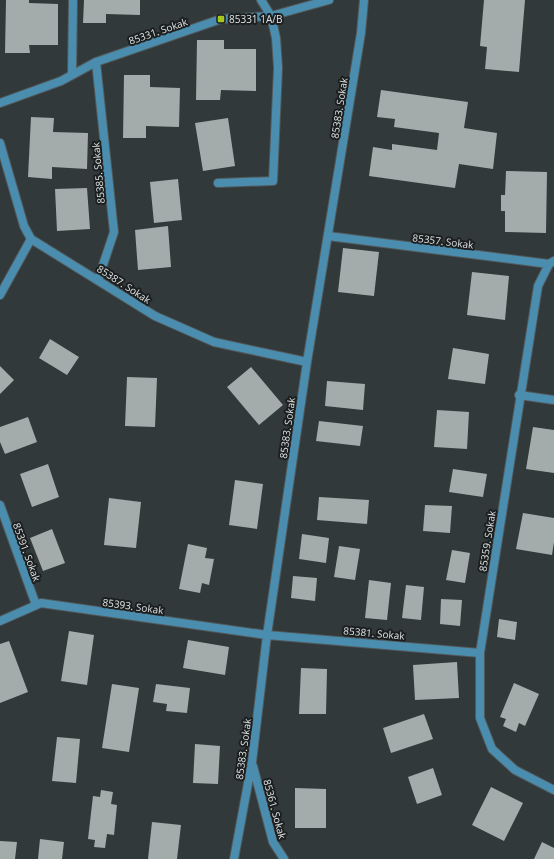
<svg xmlns="http://www.w3.org/2000/svg" width="554" height="859" viewBox="0 0 554 859" font-family="'Open Sans',sans-serif">
  <rect width="100%" height="100%" fill="#32393a"/>
  <path fill="#a3abab" d="M6 0H29V3L58 4V45H29L30 53H5Z
    M84 0H140V15L106 14V23H83Z
    M484 0H525L519 72 485 69 487 47 480 46Z
    M197 40H224V49H256V91L221 90 220 100H196Z
    M124 75H150V87L180 88 179 127 146 126V138H123Z
    M381 90 468 102 464 128 497 133 493 169 459 164 455 188 369 176 373 147 392 150V144L437 150 439 133 394 127 395 119 377 117Z
    M31 117 54 118 53 132 88 133 87 169 52 167V179L28 177Z
    M228 118 235 166 203 171 195 123Z
    M506 171 547 172 546 233 505 232V211H501V195H505Z
    M178 179 182 220 154 223 150 182Z
    M87 188 90 229 57 231 55 189Z
    M168 226 171 267 138 270 135 230Z
    M343 248 379 252 374 296 338 292Z
    M472 272 509 276 505 320 467 315Z
    M50 339 79 357 67 375 39 358Z
    M453 348 489 354 485 384 448 379Z
    M0 366 14 380 0 394Z
    M251 367 283 405 259 425 227 387Z
    M127 377 157 378 155 427 125 426Z
    M327 381 365 384 363 410 325 406Z
    M437 410 469 412 467 449 434 447Z
    M28 417 37 442 5 454 0 442V427Z
    M319 421 363 426 360 446 316 441Z
    M533 427 554 430V473L526 469Z
    M48 464 59 497 32 507 20 474Z
    M453 469 487 474 483 497 449 492Z
    M235 480 263 484 257 529 229 525Z
    M319 497 369 500 367 524 317 520Z
    M109 498 141 502 136 548 104 545Z
    M425 505 452 506 450 533 423 531Z
    M523 513 554 518V542L552 555 516 549Z
    M52 529 65 563 43 571 30 538Z
    M302 534 329 538 326 563 299 559Z
    M188 544 207 548 205 558 214 559 209 585 202 583 200 593 179 589Z
    M339 546 360 549 355 580 334 577Z
    M452 550 470 553 465 583 446 580Z
    M293 576 317 578 315 601 291 598Z
    M369 580 391 583 387 620 365 618Z
    M406 585 424 587 421 620 402 618Z
    M441 599 462 600 460 626 440 624Z
    M499 619 517 622 515 640 497 637Z
    M69 631 94 635 87 685 61 681Z
    M188 640 229 647 225 675 183 668Z
    M9 641 28 692 0 703V644Z
    M457 662 459 698 415 700 413 665Z
    M301 668 327 669 326 714H299Z
    M514 683 539 694 525 726 519 723 516 732 503 726 506 719 500 717Z
    M112 684 139 688 129 752 102 748Z
    M156 684 190 688 187 713 166 711 167 704 153 702Z
    M424 714 433 739 391 753 383 728Z
    M57 737 80 739 76 783 52 781Z
    M195 744 220 746 218 784 193 783Z
    M433 768 442 795 417 804 408 777Z
    M491 787 523 803 504 841 472 825Z
    M295 788 326 789V828H295Z
    M101 790 113 792 111 804 117 805 114 835 107 834 105 848 94 847 95 840 88 839 93 796 100 797Z
    M152 822 181 825 177 859H148Z
    M40 839 64 842 62 859H38Z
    M0 841 17 842 15 859H0Z
    M542 842 554 848V859H534Z"/>
  <g fill="none" stroke-linecap="round" stroke-linejoin="round">
    <defs>
      <path id="street" d="M96 62 114 232 98 280
        M72 75 73 0
        M0 103 61 81 96 62 221 19 271 16 329 0
        M0 143 24 226 31 239 155 316 214 342 307 362
        M218 183 273 181 278 68 276 38 271 16 261 0
        M328 236 549 264 554 261
        M549 264 538 286 480 653V718L492 749 515 770 554 790
        M0 295 31 239
        M519 395 554 400
        M0 505 36 605
        M0 621 41 603 267 635 480 653
        M253 766 273 842 284 859
        M234 859 252 762 267 635 307 362 361 33 364 0"/>
    </defs>
    <use href="#street" stroke="#515859" stroke-width="10"/>
    <use href="#street" stroke="#4a8dae" stroke-width="8"/>
  </g>
  <rect fill="#a8c71c" stroke="#1c1f20" stroke-width="1.5" x="217" y="15" width="8" height="8" rx="2"/>
  <g text-anchor="middle" stroke-width="4" stroke-linejoin="round" paint-order="stroke">
    <g font-size="10" fill="#dfe3e4" stroke="#1c1f20" text-anchor="start">
      <text x="229" y="23">85331 1A/B</text>
    </g>
    <g font-size="10" fill="#dfe3e4" stroke="#1c1f20">
      <text transform="translate(158 31) rotate(-19)" y="4">85331. Sokak</text>
      <text transform="translate(339 108) rotate(-81)" y="4">85383. Sokak</text>
      <text transform="translate(98 173) rotate(-95)" y="4">85385. Sokak</text>
      <text transform="translate(443 241) rotate(7)" y="4">85357. Sokak</text>
      <text transform="translate(124 284) rotate(33)" y="4">85387. Sokak</text>
      <text transform="translate(287 428) rotate(-82)" y="4">85383. Sokak</text>
      <text transform="translate(487 541) rotate(-81)" y="4">85359. Sokak</text>
      <text transform="translate(27 552) rotate(70)" y="4">85391. Sokak</text>
      <text transform="translate(133 606) rotate(8)" y="4">85393. Sokak</text>
      <text transform="translate(374 633) rotate(5)" y="4">85381. Sokak</text>
      <text transform="translate(243 749) rotate(-82)" y="4">85383. Sokak</text>
      <text transform="translate(275 809) rotate(75)" y="4">85361. Sokak</text>
    </g>
  </g>
</svg>
